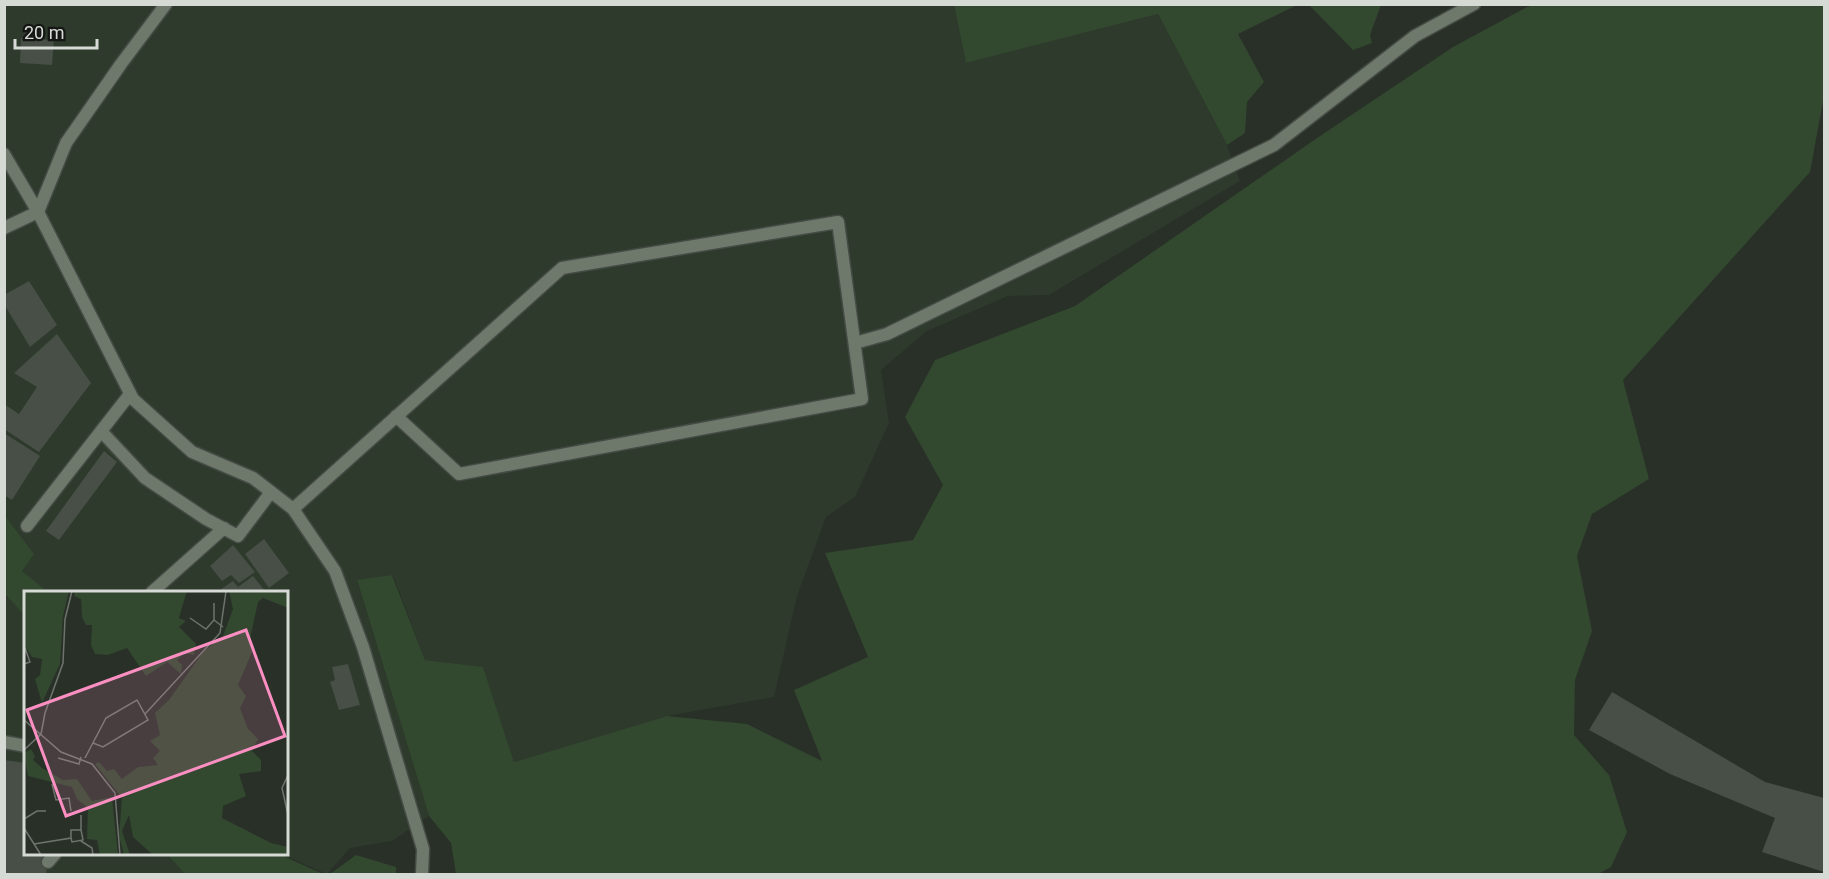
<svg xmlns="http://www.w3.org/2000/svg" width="1829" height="879" viewBox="0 0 1829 879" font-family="Roboto,sans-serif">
  <rect width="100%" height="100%" fill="#293028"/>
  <path fill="#2e3a2c" d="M5 5H954L966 63 1158 14 1227 145 1240 181 1049 295 1008 296 927 331 881 370 889 423 855 497 826 517 797 596 774 697 667 716 514 762 483 668 425 660 393 575 357 581 429 816 392 841 350 848 327 874 281 854H286V592H26V854H229L199 874H5Z"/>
  <path fill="#32482f" d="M1537 4 1824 5V96L1810 172 1623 380 1649 479 1592 514 1577 556 1592 631 1575 680 1574 735 1609 775 1627 832 1611 867 1598 874H456L451 843 429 816 357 580 392 575 425 660 483 667 514 762 667 716 747 724 822 761 794 690 868 657 825 553 913 540 943 485 905 417 935 360 1075 306 1317 138 1453 47 1527 7Z
    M954 5V4L1297 5 1238 34 1264 82 1247 102 1245 133 1227 145 1158 14 966 63Z
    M1309 5H1381L1370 35 1372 43 1353 50Z
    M5 516 34 554 22 571 48 592H26L25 616 5 594Z
    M167 854H279L323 874H185Z
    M356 855 396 867V874H330Z"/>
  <path fill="#474f46" d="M21 38 54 40 52 65 20 63Z
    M29 281 57 325 30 347 4 304V295Z
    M57 334 91 383 39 452 4 429V404L19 414 37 387 14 373Z
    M4 433 40 456 12 500 4 495Z
    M104 451 117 462 59 540 46 531Z
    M264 539 289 573 269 588 245 554Z
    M233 545 255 572 239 583 231 575 222 581 210 566Z
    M253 576 266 592H217L233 581 238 587Z
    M348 664 360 705 339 710 330 682 335 680 332 667Z
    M1612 692 1765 782 1824 798V872L1762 852 1775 818 1670 774 1589 730Z
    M4 760 26 763V854H49L46 874H4Z"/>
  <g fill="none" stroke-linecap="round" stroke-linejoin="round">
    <defs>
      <path id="service" d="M4 154 38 212
        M855 343 887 334 1274 145 1415 36 1474 4
        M101 431 145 478 206 519 238 536 271 492
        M27 526 130 394
        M152 592 224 528
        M4 742 26 746
        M48 862 55 854"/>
      <path id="minor" d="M293 509 562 268 838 222 862 399 459 474 396 416"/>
      <path id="tertiary" d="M38 212 133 399 192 452 253 478 293 509 335 571 363 647 423 849 422 874
        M4 228 38 212 66 143 121 64 166 4"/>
    </defs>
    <use href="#service" stroke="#454b44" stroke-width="15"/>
    <use href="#minor" stroke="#454b44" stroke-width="15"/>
    <use href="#tertiary" stroke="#454b44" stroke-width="15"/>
    <use href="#service" stroke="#6e796c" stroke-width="12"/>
    <use href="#minor" stroke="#6e796c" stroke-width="12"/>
    <use href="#tertiary" stroke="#6e796c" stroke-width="12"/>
  </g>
  <g transform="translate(24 591)">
    <rect width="264" height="264" fill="#293028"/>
    <path d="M0 0H45L39 25 36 73 18 112 11 88 16 84 18 68 8 66 0 54ZM51 0H163L155 27 162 30 155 36 172 53 170 64 160 62 153 69 158 74 157 83 143 71 122 85 103 57 84 64 71 63 67 54 68 34H62L58 26 57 8 50 5ZM205 0H264V17L239 7 234 11 226 48 228 61 214 94 222 105 216 117 224 138 234 148 228 160 237 169V180L215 183 222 205 199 215 198 227 247 252 264 256V264H129L109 246 105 224 98 240 106 264H100L95 245 98 207 71 173 75 171 83 180 90 178 98 188 114 176 134 174 129 167 136 160 126 150 136 144 131 122 145 109 179 61 199 45 209 18ZM7 158 11 166 9 169 18 177 39 189 53 188 68 210 88 206 94 264H76L73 249 63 248 64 217 53 208 48 196 4 185 0 162Z" fill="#32482f"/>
    <path fill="none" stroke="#6e746d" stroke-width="1.5" d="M190 12V29L199 36M166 27 182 38 190 29M0 73 6 71 1 57M121 123 196 42 202 0M0 129 37 161 68 173 91 202 96 264M0 159 17 143 21 122 39 72 41 28 48 0M34 167 55 173 57 166M61 167 82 127 113 109 124 129 79 156 69 152M264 184 258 197 264 224M28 193 32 209 45 207 47 220M0 228 13 220H22M0 237 17 264M47 247 48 251 59 249 57 239M57 250 68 257 69 264M10 253 47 247V239H57V224"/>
    <path fill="#fc8fc2" fill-opacity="0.15" stroke="#fc8fc2" stroke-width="3" d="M222 39 261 145 42 225 3 119Z"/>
    <rect width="264" height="264" fill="none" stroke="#d6dad5" stroke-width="3"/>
  </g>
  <rect width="1829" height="879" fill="none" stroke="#d6dad5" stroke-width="12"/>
  <path d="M15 39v9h82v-9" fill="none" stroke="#d6dad5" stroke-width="3"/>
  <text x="24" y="39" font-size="18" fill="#d6dad5" stroke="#141713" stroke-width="4.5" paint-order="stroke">20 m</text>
</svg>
